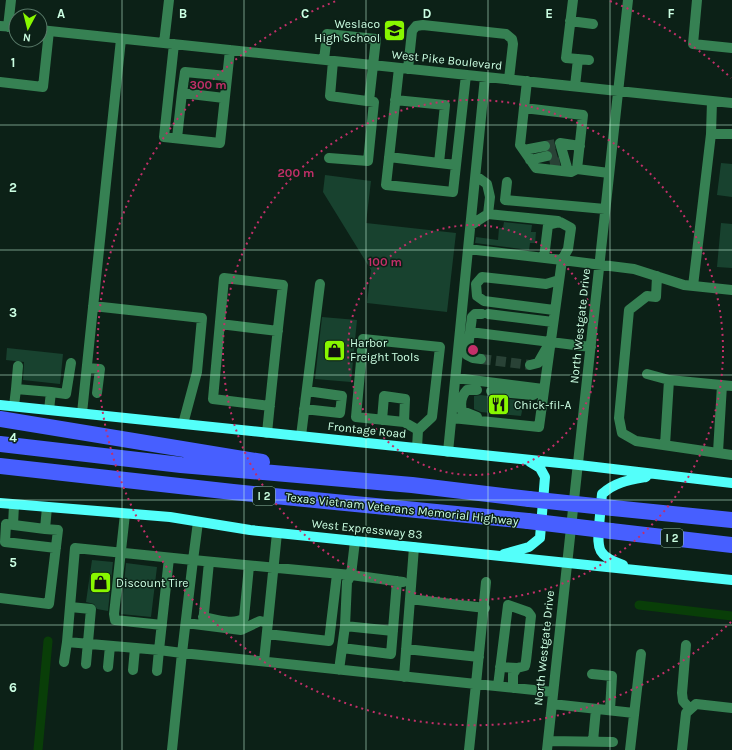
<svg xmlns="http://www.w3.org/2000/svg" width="732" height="750" viewBox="0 0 732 750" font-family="Karla,sans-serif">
  <rect width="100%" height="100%" fill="#0c2117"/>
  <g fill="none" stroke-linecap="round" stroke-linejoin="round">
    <path stroke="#093e08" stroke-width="9" d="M639 605 732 616
      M38 750 48 641"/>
  </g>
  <path fill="#18422f" d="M721 163 732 164V197L717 195Z
    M325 175 371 181 366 223 456 233 447 312 367 303 371 270 323 192Z
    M504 222 532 225 531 232H536L535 243H530L529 250 475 243 476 237 498 240 499 228H503Z
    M721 223 732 224V268L717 267Z
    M322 317 357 320 351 382 315 379Z
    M7 348 63 354 60 384 23 380 24 362 6 360Z
    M481 395 524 401 521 416 481 412 474 409V396Z
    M92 560 113 562 108 611 97 609 94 604 86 602Z
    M126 563 157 567 151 617 121 614Z"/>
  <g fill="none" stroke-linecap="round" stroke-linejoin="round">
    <path stroke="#294236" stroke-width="10" stroke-dasharray="10 5" stroke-linecap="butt" d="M545 146 555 144
      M547 156 557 153
      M550 164 561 162
      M481 359 530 365"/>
    <path stroke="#368153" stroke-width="10" d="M573 0 566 58 589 60
      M697 0 693 44 732 48
      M570 21 593 24
      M0 26 16 27
      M8 27 11 0
      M40 30 732 103
      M164 43 169 0
      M174 44 164 137 220 143 230 50
      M324 60 327 34 376 39 369 101
      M399 68 386 185 453 192 466 75
      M408 69 412 31 416 26 423 25 506 34 512 39 513 44 509 79
      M0 82 43 87 49 31
      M575 86 578 59
      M182 93 185 72 227 76
      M395 100 445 105 439 163
      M524 108 527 81
      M711 134 712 101
      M177 138 182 93 224 98
      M524 150 545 146
      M389 157 456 165
      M329 158 368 161 374 102 330 96 333 61
      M530 160 547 156
      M577 169 571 172 536 168 520 145 524 108 583 115 577 169 609 173
      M568 171 560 143 580 146
      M476 176 487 184 490 197 488 214
      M507 182 505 200 605 209
      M471 225 488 214 558 221
      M468 249 562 260 568 249 571 228 560 222 548 225 544 258
      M657 276 656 297 647 296 629 310 619 418 622 433 636 441 732 455
      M693 286 711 134H732
      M93 306 202 318 197 372 183 424
      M554 310 484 301 477 296 476 284 482 277 546 284 559 280
      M488 314 553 322
      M220 324 278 331
      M470 332 591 347
      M481 359 473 358 467 355 472 317 475 314H482
      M530 365 538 363 546 349
      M87 368 100 369 97 393
      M647 374 669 380 665 445
      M456 378 543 389
      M669 380 732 386
      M16 389 18 366
      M491 391 533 395 543 389
      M14 406 16 389 51 392
      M304 409 340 413 342 396 307 391
      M49 410 51 392 66 394 71 363
      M82 413 121 39
      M477 417 462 411C460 403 461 396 467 390H477
      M452 418 539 427 562 260 634 269 684 285 732 290
      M382 420 384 396 405 399 404 422
      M267 433C272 383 277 334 283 285L224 278 213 399 270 406
      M301 436 320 284
      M417 448 418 430 432 417 440 347 363 339 356 417 404 422 418 430
      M448 452 485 77
      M718 452 722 385
      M125 514 114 614 115 620 162 625
      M13 525 14 505
      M45 529 6 524 5 542 56 548
      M355 541 351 575 403 582
      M169 558 159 650 182 653 193 560 351 575 347 582 345 626 339 670
      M0 598 49 604 58 530 45 529 47 507
      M410 599 485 608
      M70 607 91 609 86 664
      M203 617C214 619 235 626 244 618L249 566
      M186 623 241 630 260 621 268 623
      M203 623 209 562
      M345 626 393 631
      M267 634 329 641 337 574
      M686 645 682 693 683 701 690 709
      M342 648 391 654 397 581
      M406 649 479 657
      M264 661 277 533
      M64 662 67 642
      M108 667 110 646
      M133 670 135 648
      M157 671 159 650 67 642 75 548 193 560 198 522
      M592 674 612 676 610 710
      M404 677 414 547
      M498 686 508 605 528 612 531 616 526 661 525 666 517 668 500 667
      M513 688V674L517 668
      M552 704 634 713
      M548 741 613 742
      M593 741 596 709
      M172 750 182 653 476 684 486 582
      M469 750 476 684 553 692
      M547 750 628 0
      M630 750 641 654
      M682 750 686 713 696 704 732 708"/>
    <path stroke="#53fffa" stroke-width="10" d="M0 405 579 465 732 483
      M0 503 170 517 250 530 732 580
      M504 554 529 547 540 538 545 477 540 468 530 462
      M623 565C598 556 597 550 599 526 600 515 601 505 602 494 615 482 629 480 646 477"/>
    <path stroke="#475fff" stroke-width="16" d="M0 419 262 462
      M0 444 181 465 412 485 529 499
      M0 466 233 492 528 521
      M613 508 732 520
      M611 531 732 545"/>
    <path stroke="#475fff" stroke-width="16" d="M529 499 613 508
      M528 521 611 531"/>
  </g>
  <path fill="none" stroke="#ccffe3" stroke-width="1" stroke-opacity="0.55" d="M122 0V750M244 0V750M366 0V750M488 0V750M610 0V750M0 125H732M0 250H732M0 375H732M0 500H732M0 625H732"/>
  <g fill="none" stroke="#c32f69" stroke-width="2" stroke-dasharray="2 4">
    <circle cx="473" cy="350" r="125"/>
    <circle cx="473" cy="350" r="250"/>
    <path d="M731 622A375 375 0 1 1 336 1M610 1A375 375 0 0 1 731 78"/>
  </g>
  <defs>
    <symbol id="school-square" viewBox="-11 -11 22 22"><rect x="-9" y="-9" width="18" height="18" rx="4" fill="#88f700" stroke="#0c2117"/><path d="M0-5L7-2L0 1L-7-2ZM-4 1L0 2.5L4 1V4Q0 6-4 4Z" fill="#111"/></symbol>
    <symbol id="shop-square" viewBox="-11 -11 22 22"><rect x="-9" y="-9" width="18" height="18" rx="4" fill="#88f700" stroke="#0c2117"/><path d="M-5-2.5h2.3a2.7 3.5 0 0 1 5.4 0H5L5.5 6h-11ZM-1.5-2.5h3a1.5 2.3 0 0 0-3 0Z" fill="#111"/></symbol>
    <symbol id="restaurant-square" viewBox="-11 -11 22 22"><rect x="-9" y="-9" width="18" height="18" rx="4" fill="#88f700" stroke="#0c2117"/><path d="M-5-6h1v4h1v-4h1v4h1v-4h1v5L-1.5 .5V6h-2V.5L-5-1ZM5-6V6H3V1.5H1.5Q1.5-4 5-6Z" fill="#111"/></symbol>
  </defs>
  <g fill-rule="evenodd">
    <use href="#school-square" x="382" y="18" width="25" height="25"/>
    <use href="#shop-square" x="322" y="338" width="25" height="25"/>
    <use href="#restaurant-square" x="486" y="392" width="25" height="25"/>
    <use href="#shop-square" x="88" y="570" width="25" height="25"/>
  </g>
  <g text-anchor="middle" stroke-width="3" stroke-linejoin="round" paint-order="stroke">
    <g fill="#0c2117" stroke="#92bca6" stroke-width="1">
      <rect x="253" y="487" width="22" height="18" rx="3"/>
      <rect x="661" y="529" width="22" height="18" rx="3"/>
    </g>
    <g font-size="11" font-weight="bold" fill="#ccffe3">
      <text x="264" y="500">I 2</text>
      <text x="672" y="542">I 2</text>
    </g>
    <g font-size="12" fill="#ccffe3" stroke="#0c2117" text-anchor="start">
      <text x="380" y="28" text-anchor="end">Weslaco<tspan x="380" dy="14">High School</tspan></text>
      <text x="350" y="347">Harbor<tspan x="350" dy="14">Freight Tools</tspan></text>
      <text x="514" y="409">Chick-fil-A</text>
      <text x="116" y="587">Discount Tire</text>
    </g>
    <g font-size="12" fill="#ccffe3" stroke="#0c2117">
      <text transform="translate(447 60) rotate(6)" y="4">West Pike Boulevard</text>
      <text transform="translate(580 326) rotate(-84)" y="4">North Westgate Drive</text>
      <text transform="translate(367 430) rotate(6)" y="4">Frontage Road</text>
      <text transform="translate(402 509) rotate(6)" y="4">Texas Vietnam Veterans Memorial Highway</text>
      <text transform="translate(367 529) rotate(6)" y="4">West Expressway 83</text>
      <text transform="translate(544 648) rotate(-84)" y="4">North Westgate Drive</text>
    </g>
  </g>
  <g font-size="13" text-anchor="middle" font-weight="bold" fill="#ccffe3" stroke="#0c2117" stroke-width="3" stroke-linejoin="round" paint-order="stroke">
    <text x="61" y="18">A</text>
    <text x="183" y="18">B</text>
    <text x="305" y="18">C</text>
    <text x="427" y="18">D</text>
    <text x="549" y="18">E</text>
    <text x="671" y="18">F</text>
    <text x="13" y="67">1</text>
    <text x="13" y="192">2</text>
    <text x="13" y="317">3</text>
    <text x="13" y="442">4</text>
    <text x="13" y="567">5</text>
    <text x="13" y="692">6</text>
  </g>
  <circle cx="473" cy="350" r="6" fill="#c32f69" stroke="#0c2117" stroke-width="2"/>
  <g font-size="12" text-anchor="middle" font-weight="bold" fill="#c32f69" stroke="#0c2117" stroke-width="3" stroke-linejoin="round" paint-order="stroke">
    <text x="208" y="89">300 m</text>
    <text x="296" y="177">200 m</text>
    <text x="385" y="266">100 m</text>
  </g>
  <g transform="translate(28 28) rotate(187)"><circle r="19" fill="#0c2117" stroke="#597a69"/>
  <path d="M0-3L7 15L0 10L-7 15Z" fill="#88f700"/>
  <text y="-6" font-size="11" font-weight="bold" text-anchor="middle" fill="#ccffe3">N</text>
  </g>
</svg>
